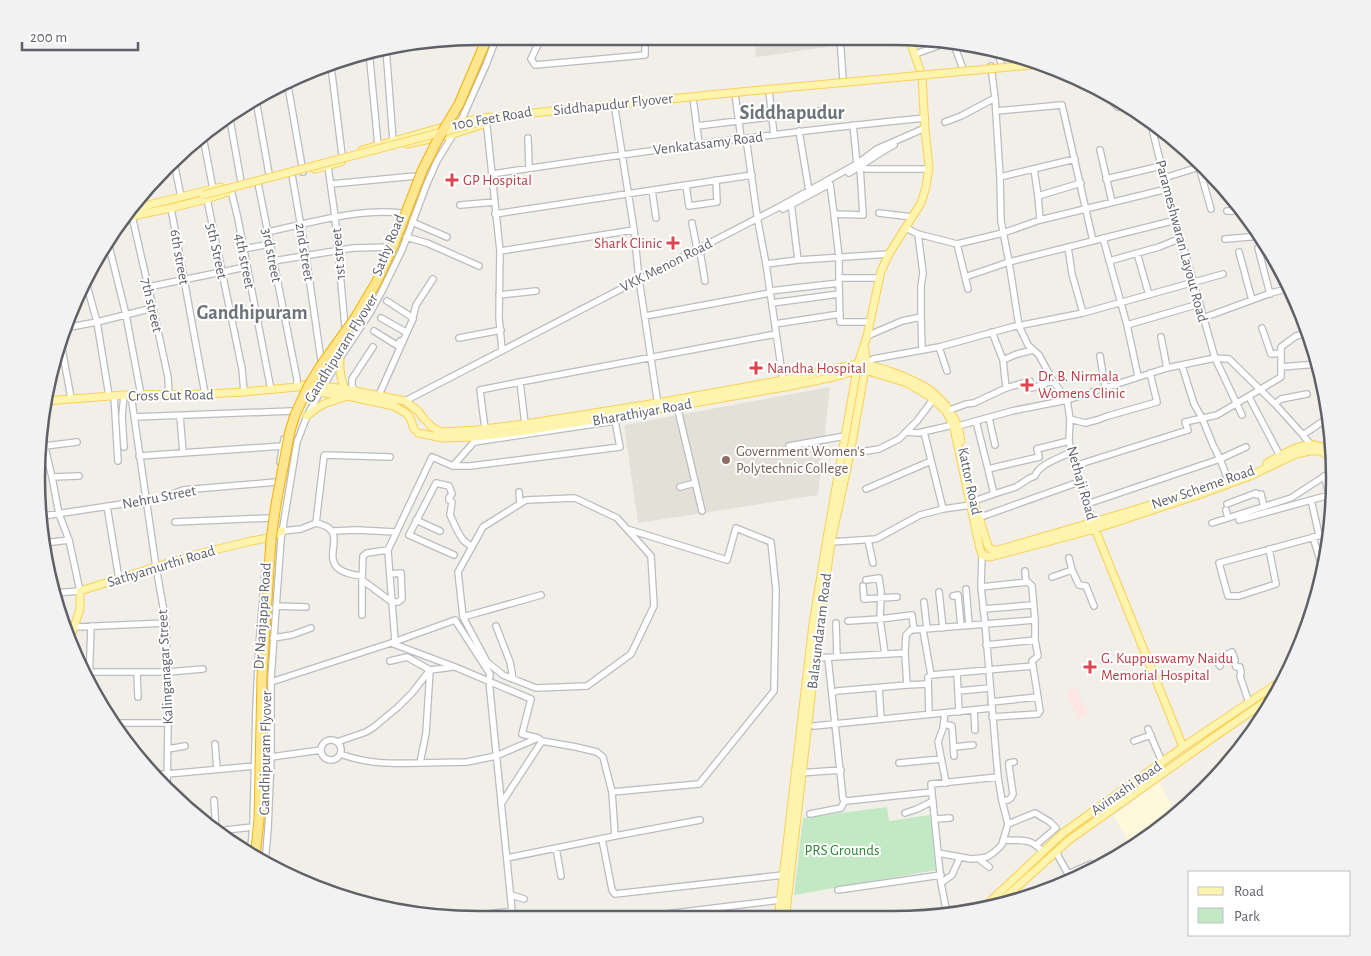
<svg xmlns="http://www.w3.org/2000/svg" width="1371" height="956" viewBox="0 0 1371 956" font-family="'Alegreya Sans',sans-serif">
  <rect width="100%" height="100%" fill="#f1efe7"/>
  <path fill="#fff8dd" d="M1159 782 1175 812 1131 844 1113 816Z"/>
  <path fill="#e3e1d7" d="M754 36H826L827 47 756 57Z
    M830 387 818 495 638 523 624 425Z"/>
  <path fill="#fde6e3" d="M1076 687 1088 715 1078 719 1066 692Z"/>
  <path fill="#c2e9c3" d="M887 807 889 821 930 815 936 870 794 895 803 818Z"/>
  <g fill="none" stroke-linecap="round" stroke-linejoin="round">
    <defs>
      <path id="minor" d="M542 36 531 59 535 65 645 55V36
        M840 36 843 80
        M953 42 963 69
        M386 48 393 141
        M369 51 378 145
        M997 52 1002 65
        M918 53 949 42
        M331 66 342 155
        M991 66 995 98 1000 177 1001 221 1009 262 1019 326 1028 345 1039 355 1053 381 1067 400 1070 419 1069 441 1074 466 1094 524
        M288 86 303 172
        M1093 88 1101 91 1118 107
        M769 91 774 135
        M735 94 741 138
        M693 98 699 144
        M256 100 269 174
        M614 103 634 230 639 279 658 405
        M996 111 1062 105 1093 241
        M229 114 241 182
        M486 118 500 251 499 317 502 350
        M945 122 961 116 995 98
        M460 123 486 65 497 36
        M1151 124 1167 189 1215 358 1242 415
        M853 125 857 164 858 166
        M697 126 820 111
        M799 131 809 191
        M203 137 213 189
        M528 138 529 168
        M746 138 758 222 766 264 783 380
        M1100 150 1112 202
        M174 162 181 197
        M328 166 335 217 345 327 347 330
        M1034 169 1038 196 1040 220
        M849 173C865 164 878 153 894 145
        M492 174C636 152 780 132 925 118
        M292 175 306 256 321 360
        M1000 177 1075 159
        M1164 178 1199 167 1211 209
        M1106 179 1161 166
        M258 183 297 379V387
        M331 184 416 176
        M830 184 834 214 863 215 860 167 866 169H929
        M686 185 689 206 717 202 716 180
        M231 190 238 219 271 390
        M652 190 656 218
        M1038 196 1081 183
        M207 199 242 369 244 392
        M791 203 798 260
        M460 205 495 202
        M171 208 205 394
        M783 209 826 186
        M1227 211H1243
        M879 213 912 217
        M495 214 752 175
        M834 214 839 257V278
        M132 216 153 308 168 377 169 394
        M412 222 447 237
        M692 223 697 249
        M906 228 918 234 957 244 1003 233 1040 220 1167 189
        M267 232C311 223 357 208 401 213
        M918 234 923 273 921 287V317L922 349
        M406 237 427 243 479 266
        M1103 238 1127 325
        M1225 239 1262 236
        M957 244 968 289
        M109 246 126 315 141 395
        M1068 247 1072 274 1083 313
        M1258 248 1270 294
        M243 249 270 244
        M500 251 634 230
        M700 251 705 281
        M1239 252 1252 300
        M1137 253 1149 295
        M273 261 353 248 391 247
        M1109 261 1159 247 1181 238
        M766 264 798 260 889 254
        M1282 273 1286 289
        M965 277 1009 262 1176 220
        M86 282 97 322 109 396
        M839 283 840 322H870
        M148 287 246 267
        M770 291 839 283V278H880
        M499 295 536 291
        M387 301 410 316 413 319
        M772 303 839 294
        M645 316 770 293
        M381 318 404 331
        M1203 318 1271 293 1290 288
        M775 324 840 314
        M65 328 97 322 153 308
        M1262 328 1271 354 1281 353
        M374 331 398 346 400 341
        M992 332 1003 360 1017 354 1033 350
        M867 336 902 321 921 317
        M1161 337 1167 368
        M459 338 501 330
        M61 343 71 398
        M939 347 947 371
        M1100 356 1105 387
        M1003 360 1006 388
        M866 364 873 359 939 347 1012 327 1083 313 1223 274
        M1182 366 1194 404 1202 418 1213 445 1220 459 1228 480
        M1281 367 1318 364
        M1138 376 1127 325 1199 304
        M354 390 352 386V379L373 347
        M131 395 156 567 166 623 168 723 167 791
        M379 395 412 321 416 305 433 279
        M114 396 118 461
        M1249 397 1280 456
        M405 401 781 206 857 164 877 149 925 128
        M1275 404 1281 399 1307 394
        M677 406 702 511
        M950 410 966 404 974 403 1006 388 1030 381 1032 388 1053 381
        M180 416 183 453
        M134 417 292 411
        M989 418 995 445
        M1070 419 1085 423 1097 420 1108 416 1157 402 1150 373
        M976 421 988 469
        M525 424 520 382 776 334
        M40 427 52 477 59 514 69 540 80 591 54 593
        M485 429 480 390 520 382
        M906 432 918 433 953 425 958 426 1012 411 1067 400 1167 368 1215 358 1229 359 1275 404 1303 435 1310 444V449
        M924 432 943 509
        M1303 435 1329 417
        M45 446 77 442
        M789 446 845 436
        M124 447 122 416 124 395
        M847 454 879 449 899 439 917 421 935 397
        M139 456 283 446
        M280 462 284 439
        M1074 466 1188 430 1185 422 1217 415 1281 377V347L1296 336 1308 333
        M1324 476 1332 503
        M52 477 79 476
        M680 487 695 483
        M866 489 931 461
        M519 492 520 503
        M994 494 1016 487 1030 478 1035 476C1039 464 1060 458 1071 452
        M575 498 617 518 651 556 654 606 631 654 587 686 536 688 503 675 487 662 463 617 458 572 483 527 526 500Z
        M974 501 994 494 988 469 1039 457 1037 449 1069 441
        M1087 504 1220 459 1246 447
        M1227 504 1256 493 1257 495 1261 494 1264 507
        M1312 504 1319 535
        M107 506 119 579
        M1226 510 1228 518
        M43 516 162 498 183 490 276 482
        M978 518 1079 482
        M416 520 440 531
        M1239 520 1333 494
        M175 522 270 518
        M316 523C351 530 321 555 339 569 346 574 354 575 362 576
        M1212 523 1291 498 1334 470
        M282 531 301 529 316 523 324 456 325 455 390 457
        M332 531 357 530 396 532
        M1313 537 1320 560
        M868 540 873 563
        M831 542 876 539 920 515 943 509 971 505
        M44 543 69 540
        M1269 549 1276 584 1239 596H1228L1219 563 1329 533
        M388 550 432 457 453 466H470L620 447 615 421 474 442 453 466
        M454 555 409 535 436 483 449 486 452 494 449 498V500L452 502 450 515 458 532 463 540 472 547
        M1069 558 1072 570 1079 585 1086 586 1094 606
        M1025 571 1026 582
        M390 574 401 573 402 599 398 602H392L362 580 363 556 367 553 388 550C390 581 393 611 395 642
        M1052 577 1072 570
        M866 580 879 578 881 592 880 619 885 654
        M863 586 864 599 897 597
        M981 587 1028 582 1032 586 1035 620
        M966 589 969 625
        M939 592 943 628
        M953 596 958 595 961 626
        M924 602 927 629
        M276 606 306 607
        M983 609 1033 605
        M362 615V580
        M463 617 541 595
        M848 621 880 619 912 615 914 630
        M836 623 837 657
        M496 626 510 662 513 679
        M75 627 166 623
        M923 630 931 675
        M273 638 292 635 311 628
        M391 643 455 620 490 674 489 681 512 911
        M986 645 1035 640
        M905 653 907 685 928 684
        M816 658 905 653 906 635 911 630 1035 620V640L1038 656 1032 661 1033 666 931 675 928 677 929 714
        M828 658 843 799 846 801 932 792
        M390 661 407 657 430 670 453 667
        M1220 666 1216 660 1232 652 1235 660 1234 661 1236 667H1240L1241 673 1240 676 1249 703
        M81 672H168L203 669
        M137 672 138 697
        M957 673 959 712
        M271 682 391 643 455 667 531 699 522 734 538 738
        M89 684 91 626
        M879 688 881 719
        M958 691 990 688
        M832 693 837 691 907 685
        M991 702 1038 697
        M974 710 975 730
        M945 713 943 728 938 742 946 783
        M992 717 1038 714 1040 711 1033 666
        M117 723H168
        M944 724 952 726 954 756
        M814 726 992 708
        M1148 729 1162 762
        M321 750a10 10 0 1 1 20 0a10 10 0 1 1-20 0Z
        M1134 741 1151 735
        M337 742 366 732 374 727 398 707 412 693 430 670 426 733 420 763C391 764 368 764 340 754
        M215 744 217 769
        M954 747 973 745
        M168 749 185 746
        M271 757 321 750
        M420 763 467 762 496 756 538 738 542 741 576 747 597 752 603 757 612 792 615 836 507 858
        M899 763 941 759
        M799 773 841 770
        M154 774H167L255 766
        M612 792 699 784 774 691 776 590 771 542 736 528 727 560 627 529
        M214 800 216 831
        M1002 801 1008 800 1011 798 1013 794 1009 766V763L1014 762
        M501 804 542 741
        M905 813 917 809 933 801
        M810 814 841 808 845 800
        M935 819 950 818
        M1008 824 1035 813 1050 822 1056 828 1036 845
        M216 831 253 827
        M615 836 700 820
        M602 839 612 890 615 894 783 875
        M1003 840C1022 841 1030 837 1043 852
        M556 848 561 876
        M1056 852 1068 874 1091 864 1093 871
        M938 853 971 859 981 858 987 857 993 853 1000 847 1002 844 1008 824 1002 801 998 777
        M250 855 253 827 256 707 259 645 265 573
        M979 859 989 867
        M265 863 268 829 271 757V678L281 539 297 442 307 416 320 392 340 358 370 313 382 291 402 250 426 186 437 161 454 133
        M941 883 952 875 960 857
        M838 890 941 875
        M1012 891 1020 897
        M511 895 524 899
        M947 914 941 883 931 784 998 777 985 623 981 587 982 555
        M457 918 512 911 515 920
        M540 920 541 918 546 917 578 915
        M616 920 780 900"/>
      <path id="major" d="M407 144 453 134 484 124
        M362 150 461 122 490 117
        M315 169 341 162
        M132 209 221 187
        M127 217 171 208 207 199 230 191
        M340 358C339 370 340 378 345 389
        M303 390 347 396 394 406 406 413 410 418 414 429
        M45 401 124 395 205 394 244 392 297 387 307 384 345 389 405 401 418 411 424 419
        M307 416C320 404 328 402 345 397
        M953 416 958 426 961 441
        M428 423 432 427 441 432 476 430 525 424 657 403 783 380 858 364C879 365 913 379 930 390 937 395 942 401 947 407
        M418 433 443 438 476 437 526 431 677 406 785 387 834 377 858 370H865L907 383 929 396 946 411 953 425 955 433 980 549 982 555 990 557 1095 529 1201 494 1250 476 1296 454 1310 451H1321L1333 459
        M1267 463C1284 454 1306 437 1326 449
        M976 508 988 546 992 550H998C1062 531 1127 513 1192 492
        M1095 529 1183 747
        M70 639 80 609V591L194 555 251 541 268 538 282 531
        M997 905 1069 840 1214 737 1275 695
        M980 911 1063 833 1183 747 1284 679
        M778 920 813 624 827 538 858 364 867 336 881 271 889 254 921 203 926 187 929 167 925 130 922 76 909 38
        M785 920 819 629 831 542 850 454 866 364 865 349"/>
      <path id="highway" d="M261 860V858"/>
    </defs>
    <use href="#minor" stroke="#b9bcc1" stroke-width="8"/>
    <use href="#major" stroke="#f9d057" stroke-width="9"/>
    <use href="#highway" stroke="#f7b100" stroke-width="11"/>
    <use href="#minor" stroke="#fff" stroke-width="5.5"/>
    <use href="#major" stroke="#fff4ad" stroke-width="7"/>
    <use href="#highway" stroke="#ffe68f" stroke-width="9"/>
    <defs>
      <path id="major-bridge" d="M203 195 503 116 719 94 1032 65"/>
      <path id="highway-bridge" d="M255 857 259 820 262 676 271 540 276 504 290 431 295 415 309 385 320 367 355 318 376 283 394 244 422 171 438 139 459 104 488 36"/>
    </defs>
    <use href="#major-bridge" stroke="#f9d057" stroke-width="9" stroke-linecap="butt"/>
    <use href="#highway-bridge" stroke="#f7b100" stroke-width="11" stroke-linecap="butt"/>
    <use href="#major-bridge" stroke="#fff4ad" stroke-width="7"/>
    <use href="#highway-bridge" stroke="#ffe68f" stroke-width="9"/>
  </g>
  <g fill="#e0444e" stroke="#fff" stroke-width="2">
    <path d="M449.5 172.5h5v5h5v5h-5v5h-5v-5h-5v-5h5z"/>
    <path d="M670.5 235.5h5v5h5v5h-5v5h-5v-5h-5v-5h5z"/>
    <path d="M753.5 360.5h5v5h5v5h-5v5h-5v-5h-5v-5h5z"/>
    <path d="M1024.5 377.5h5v5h5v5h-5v5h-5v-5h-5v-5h5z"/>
    <path d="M1087.5 659.5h5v5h5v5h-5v5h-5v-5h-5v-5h5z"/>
  </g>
  <circle fill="#8d6e63" stroke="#fff" stroke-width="2" cx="726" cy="460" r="5"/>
  <g text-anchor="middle" stroke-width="4" stroke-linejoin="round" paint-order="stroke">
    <g font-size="15" fill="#5e6268" stroke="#fff">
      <text transform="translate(613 104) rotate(-6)" y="5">Siddhapudur Flyover</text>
      <text transform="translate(492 118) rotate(-10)" y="5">100 Feet Road</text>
      <text transform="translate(708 143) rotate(-7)" y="5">Venkatasamy Road</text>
      <text transform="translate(1182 241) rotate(75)" y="5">Parameshwaran Layout Road</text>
      <text transform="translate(388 245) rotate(-68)" y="5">Sathy Road</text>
      <text transform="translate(217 251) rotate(78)" y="5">5th Street</text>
      <text transform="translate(305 252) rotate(81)" y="5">2nd street</text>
      <text transform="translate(338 254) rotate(-95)" y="5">1st street</text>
      <text transform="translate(272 255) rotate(79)" y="5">3rd street</text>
      <text transform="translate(180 257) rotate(80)" y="5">6th street</text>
      <text transform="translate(245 261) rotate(79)" y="5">4th street</text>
      <text transform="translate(666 265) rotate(-27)" y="5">VKK Menon Road</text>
      <text transform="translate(152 305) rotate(77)" y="5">7th street</text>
      <text transform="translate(341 348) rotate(-58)" y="5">Gandhipuram Flyover</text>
      <text transform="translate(171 395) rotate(-1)" y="5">Cross Cut Road</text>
      <text transform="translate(642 412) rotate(-10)" y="5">Bharathiyar Road</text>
      <text transform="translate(970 481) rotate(78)" y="5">Kattor Road</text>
      <text transform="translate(1082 483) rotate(74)" y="5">Nethaji Road</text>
      <text transform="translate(1203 487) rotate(-19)" y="5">New Scheme Road</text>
      <text transform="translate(159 497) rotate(-11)" y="5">Nehru Street</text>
      <text transform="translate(161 566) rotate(-17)" y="5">Sathyamurthi Road</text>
      <text transform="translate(262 616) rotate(-86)" y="5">Dr Nanjappa Road</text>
      <text transform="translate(819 631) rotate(-83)" y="5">Balasundaram Road</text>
      <text transform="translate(165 667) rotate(-93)" y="5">Kalinganagar Street</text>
      <text transform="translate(265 753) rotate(-89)" y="5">Gandhipuram Flyover</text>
      <text transform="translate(1126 788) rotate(-35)" y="5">Avinashi Road</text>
    </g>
    <g font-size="15" fill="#be3a42" stroke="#fff" text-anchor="start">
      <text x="463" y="185">GP Hospital</text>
      <text x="662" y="248" text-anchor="end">Shark Clinic</text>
      <text x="767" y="373">Nandha Hospital</text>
      <text x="1038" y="381">Dr. B. Nirmala<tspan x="1038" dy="17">Womens Clinic</tspan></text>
      <text x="1101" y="663">G. Kuppuswamy Naidu<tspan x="1101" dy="17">Memorial Hospital</tspan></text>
    </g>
    <g font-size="15" fill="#785e54" stroke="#fff" text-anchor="start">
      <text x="736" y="456">Government Women's<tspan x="736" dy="17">Polytechnic College</tspan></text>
    </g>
    <g font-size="15" fill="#308436" stroke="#fff">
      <text x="842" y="855">PRS Grounds</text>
    </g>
    <g font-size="20" font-weight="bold" fill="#6f747a" stroke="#fff">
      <text x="792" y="119">Siddhapudur</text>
      <text x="252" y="319">Gandhipuram</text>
    </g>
  </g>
  <path d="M0 0H1371V956H0ZM478 45H893A433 433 0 0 1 1326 478V478A433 433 0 0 1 893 911H478A433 433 0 0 1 45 478V478A433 433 0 0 1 478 45Z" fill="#f2f2f3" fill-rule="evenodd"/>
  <path fill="none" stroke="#5e6268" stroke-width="2.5" d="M478 45H893A433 433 0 0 1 1326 478V478A433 433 0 0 1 893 911H478A433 433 0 0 1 45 478V478A433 433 0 0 1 478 45Z"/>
  <rect x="1188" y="871" width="162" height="65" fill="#ffffff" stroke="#bfc0c3"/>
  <rect x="1198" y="887" width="25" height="8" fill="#fff4ad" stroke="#bfc0c3"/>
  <text x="1234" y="896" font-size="15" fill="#5e6268">Road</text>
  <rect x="1198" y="908" width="25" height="15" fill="#c2e9c3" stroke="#bfc0c3"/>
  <text x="1234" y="921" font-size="15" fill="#5e6268">Park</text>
  <path d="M22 42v8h116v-8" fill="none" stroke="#5e6268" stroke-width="2.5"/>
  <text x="30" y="42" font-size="15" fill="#5e6268" stroke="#ffffff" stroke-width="4" paint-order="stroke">200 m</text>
</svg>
